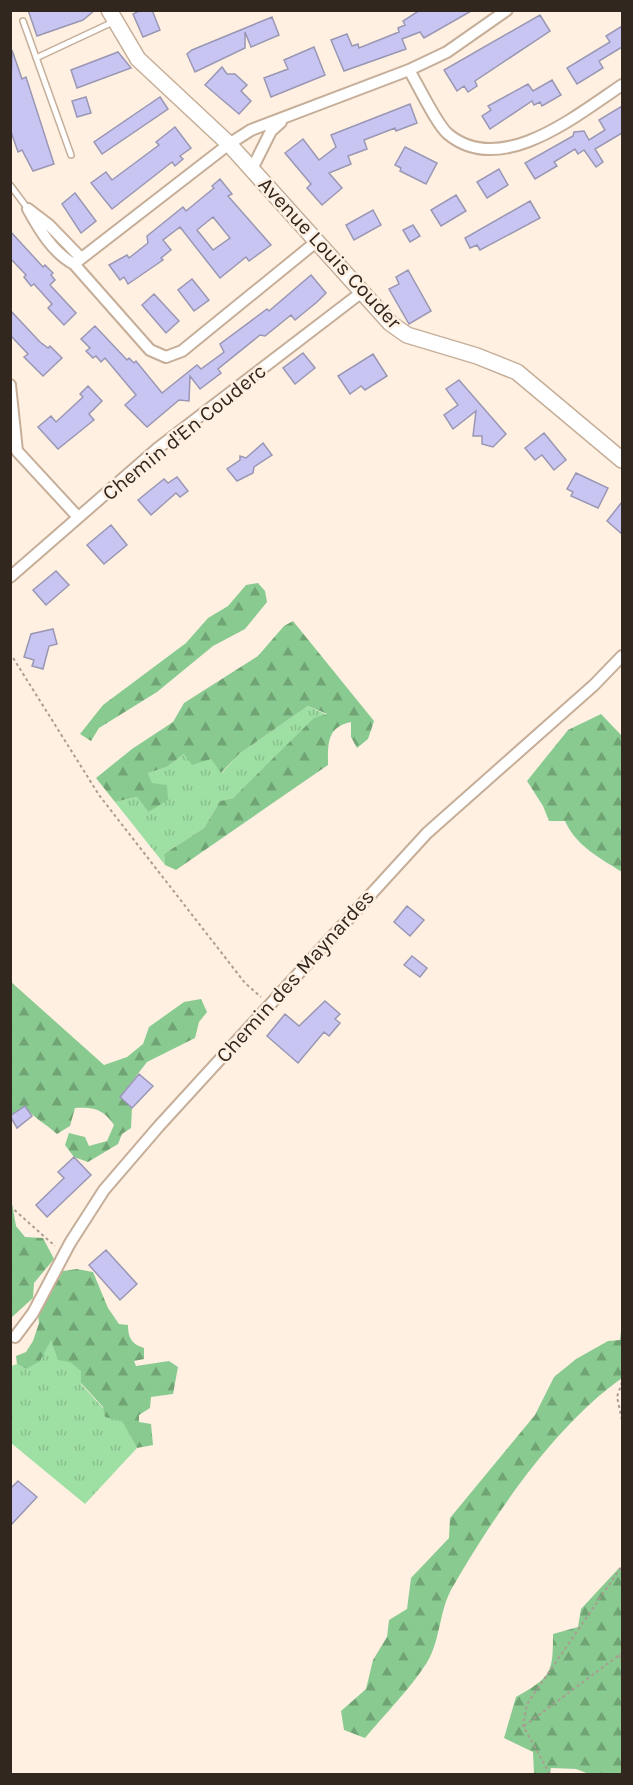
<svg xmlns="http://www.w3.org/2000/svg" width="633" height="1785" viewBox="0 0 633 1785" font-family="Karla,sans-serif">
  <defs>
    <pattern id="grass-tufts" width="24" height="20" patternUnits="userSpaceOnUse" patternTransform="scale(1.5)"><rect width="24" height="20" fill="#9edfa4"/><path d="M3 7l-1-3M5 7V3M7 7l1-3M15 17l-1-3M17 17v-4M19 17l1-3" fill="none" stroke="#89bf8d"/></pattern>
    <pattern id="forest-firs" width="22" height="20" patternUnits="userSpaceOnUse" patternTransform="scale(1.5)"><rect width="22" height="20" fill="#89ca90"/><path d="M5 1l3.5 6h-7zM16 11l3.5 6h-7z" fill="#71a475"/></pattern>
  </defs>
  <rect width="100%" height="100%" fill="#fff0e2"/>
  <path fill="url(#grass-tufts)" d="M308 706 327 715 271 762 233 798 220 801 204 828 164 854 165 865 115 802 137 797 148 812 151 783 148 773 167 767 184 754 211 759 222 773 239 754Z
    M51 1340 82 1371 81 1384 103 1408 122 1420 137 1448 85 1504 11 1443V1366L17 1364 26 1369Z"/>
  <path fill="url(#forest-firs)" d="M258 583 265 591 267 602 245 629 213 646 157 692 99 728 91 741 80 734 103 705 186 643 208 618 228 606 246 585Z
    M293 621 374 721 368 739 357 748 351 737V722C327 727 328 743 328 765L176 870 165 865 164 854 204 828 220 801 233 798 314 718 327 714 308 706 239 754 221 773 211 759 192 765 184 754 167 767 148 773 152 783 167 785 168 800 148 812 137 797 115 802 96 778 132 749 173 722 184 703 258 656 284 626Z
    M601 714 622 736V872C600 858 576 846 565 821H549L543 806 527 781 568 730Z
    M10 981 104 1065 127 1057 143 1044 149 1027 184 1002 201 999 207 1012 199 1022 195 1038 147 1062 120 1097 132 1108 131 1128 122 1134 118 1144 88 1162 74 1157 65 1145 69 1133 85 1137 89 1146 107 1141 114 1125C103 1109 94 1107 75 1108L70 1126 57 1134C46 1124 34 1118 25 1107L11 1116Z
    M11 1198 16 1226 25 1237 43 1238 54 1259 34 1283 33 1298 11 1318Z
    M77 1269 93 1272 108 1308 119 1324 128 1325C128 1337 131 1344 144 1348V1359L134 1361 136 1366 169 1361 178 1367 173 1394 151 1397 150 1408 139 1415V1422L151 1424 153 1445 137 1448 122 1421 105 1417 103 1407 81 1383V1371L70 1362 58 1360 51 1340 40 1361 26 1369 17 1364 16 1356 26 1352 33 1341 39 1323 38 1313 63 1271Z
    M622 1322V1378C554 1426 492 1518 451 1590 439 1612 440 1643 426 1664 409 1690 385 1714 365 1738L344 1730 341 1711 366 1689 373 1660 387 1637 389 1620 407 1609 411 1578 449 1538 450 1518 535 1415 554 1377 576 1359 608 1341 620 1340Z
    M619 1568H622V1774H589L576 1769 551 1768 550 1774H534L533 1752 504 1738 516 1697C551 1677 553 1674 553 1634L578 1627 581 1609Z"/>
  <path fill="#c9c5f3" stroke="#9997b3" stroke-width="1.5" fill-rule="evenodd" d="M28 10H95L83 20 37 36Z
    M141 10H152L160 30 143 37 133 14Z
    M420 10H473L424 38 420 32 402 39 406 49 344 71 331 40 347 34 352 46 358 44 359 48 399 32 398 28 405 25 403 21Z
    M540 15 550 31 475 81 477 86 468 92 464 86 457 91 444 70Z
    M272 17 279 35 251 47 245 32V48L195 72 187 54 192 50Z
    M622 26V47L599 61 603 68 577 84 567 68 610 42 606 36Z
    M314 47 325 75 271 97 264 78 288 69 284 60Z
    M12 50 22 79 26 77 54 164 33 171 22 150 18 152 10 129Z
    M118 52 131 68 77 88 71 70Z
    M222 67 227 74H235L247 85 241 91 251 101 239 114 205 85Z
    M552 80 561 95 542 106 540 102 534 105 532 101 490 129 482 116 491 110 488 106 528 84 533 91Z
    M86 97 91 113 77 117 72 101Z
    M160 97 168 109 102 154 94 142Z
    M410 104 417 123 396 131 395 128 364 140 367 149 348 156 351 164 329 173 342 188 322 205 307 188 311 184 285 153 303 139 319 160 336 147 331 135Z
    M622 106V133L595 149 603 162 596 167 584 150 578 154 575 149 554 162 557 166 535 179 525 163 573 136 574 132 584 131 589 140 605 130 599 120Z
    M175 127 191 148 180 156 183 159 175 166 172 162 112 209 91 183 106 172 112 180 159 145 156 142Z
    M405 147 437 163 426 184 400 171 401 168 395 165Z
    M499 169 508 185 487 198 477 182Z
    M220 179 232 194 228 196 271 245 249 261 246 257 220 278 180 227 163 240 171 250 161 258 163 260 128 284 124 277 120 280 109 265 127 255 129 258 148 243 147 236 183 207 186 211 214 188 212 186ZM213 217 230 238 213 250 197 230Z
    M75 193 96 221 81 233 62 204Z
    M456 195 466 211 441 226 431 210Z
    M530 201 540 218 480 250 477 245 470 248 465 238Z
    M373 210 381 225 354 240 346 225Z
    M413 225 420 236 410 242 403 230Z
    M10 231 43 267 45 265 53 273 51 275 55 280 50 285 76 313 64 325 48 308 52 304 34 284 31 286 24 277 26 275 10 258Z
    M408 270 431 311 409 324 389 289 399 284 396 277Z
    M311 275 326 293 317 302 295 320 291 315 265 336 260 335 218 369 221 373 200 389 190 376 189 401 179 400 147 427 125 405 136 395 105 358 101 362 96 356 93 358 86 351 90 348 81 339 95 326 127 360 129 358 134 363 136 361 162 393 197 365 201 369 224 352 220 344 267 309 269 311Z
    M192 279 209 300 194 311 178 290Z
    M154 294 179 321 166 333 142 305Z
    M10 310 40 342 48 348 50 346 62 358 43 376 24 357 28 354 10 335Z
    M303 353 315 368 295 384 283 368Z
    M373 354 387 376 365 390 361 386 350 394 338 376Z
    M459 380 506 434 493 447 482 444V436H473L476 411 453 429 444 415 458 405 446 389Z
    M88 386 102 401 89 414 94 420 58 449 38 427 51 416 56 422 83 397 80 394Z
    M544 433 566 460 554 470 542 455 535 460 525 448Z
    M263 443 272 455 254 467 253 473 237 481 227 469 240 460V456L246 458Z
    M576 473 608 488 598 508 571 496 573 492 567 489Z
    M177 477 188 491 180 497 176 493 151 515 138 500 164 479 168 483Z
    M622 502V534L607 521Z
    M111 525 127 545 104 564 87 545Z
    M56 571 69 585 46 605 33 590Z
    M53 629 57 644 49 646 43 669 32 666 34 660 24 657 31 634Z
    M407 906 424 920 410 936 394 922Z
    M412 956 427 968 420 977 404 965Z
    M325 1001 340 1014 335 1019 340 1023 329 1036 324 1032 298 1063 267 1036 285 1014 299 1026Z
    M139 1074 153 1086 132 1108 120 1097Z
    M25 1106 32 1116 17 1128 10 1116Z
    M74 1157 91 1175 47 1217 36 1205 64 1178 58 1172Z
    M106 1250 137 1284 120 1300 89 1265Z
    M18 1481 37 1497 10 1526V1489Z"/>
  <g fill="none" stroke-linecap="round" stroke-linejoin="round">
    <defs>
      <path id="lane" d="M23 21 71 155
        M36 58 113 22
        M10 185 28 209"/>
      <path id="street" d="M409 70 447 52 507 10
        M252 169 271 131 281 122
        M81 258 49 225 28 209C39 229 53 253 74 264L150 350 166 357 182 351 316 242
        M74 264 229 144 251 130 409 70C418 85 437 125 448 134 501 178 577 115 622 85
        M10 385 17 451 78 517
        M10 577 158 448 362 292
        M15 1337 33 1313 70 1243 104 1190 159 1126 427 833 594 685 622 656"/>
      <path id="secondary" d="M109 10 138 59 229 144 390 323 407 335 477 356 517 372 622 460"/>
    </defs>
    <use href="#lane" stroke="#c6ae98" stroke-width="8"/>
    <use href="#street" stroke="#c6ae98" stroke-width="14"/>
    <use href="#secondary" stroke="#c6ae98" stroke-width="18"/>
    <path stroke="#aa9d91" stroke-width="2" stroke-dasharray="3 3" stroke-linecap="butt" d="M10 653 99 795 245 983 261 997
      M10 1206 55 1246
      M622 1382 617 1397 622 1420
      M619 1655 622 1663
      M524 1726 622 1653
      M550 1774 523 1726 527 1704 622 1566"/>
    <use href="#lane" stroke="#fff" stroke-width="5"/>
    <use href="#street" stroke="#fff" stroke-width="10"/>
    <use href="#secondary" stroke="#fff" stroke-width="15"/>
  </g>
  <g text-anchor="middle" stroke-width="5" stroke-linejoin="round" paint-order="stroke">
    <g font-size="21" fill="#31271f" stroke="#fff0e2">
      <text transform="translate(330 253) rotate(47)" y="7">Avenue Louis Couder</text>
      <text transform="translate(184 432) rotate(-39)" y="7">Chemin d'En Couderc</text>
      <text transform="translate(295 976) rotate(-48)" y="7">Chemin des Maynardes</text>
    </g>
  </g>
  <rect width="633" height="1785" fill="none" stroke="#31271f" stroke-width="24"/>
</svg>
